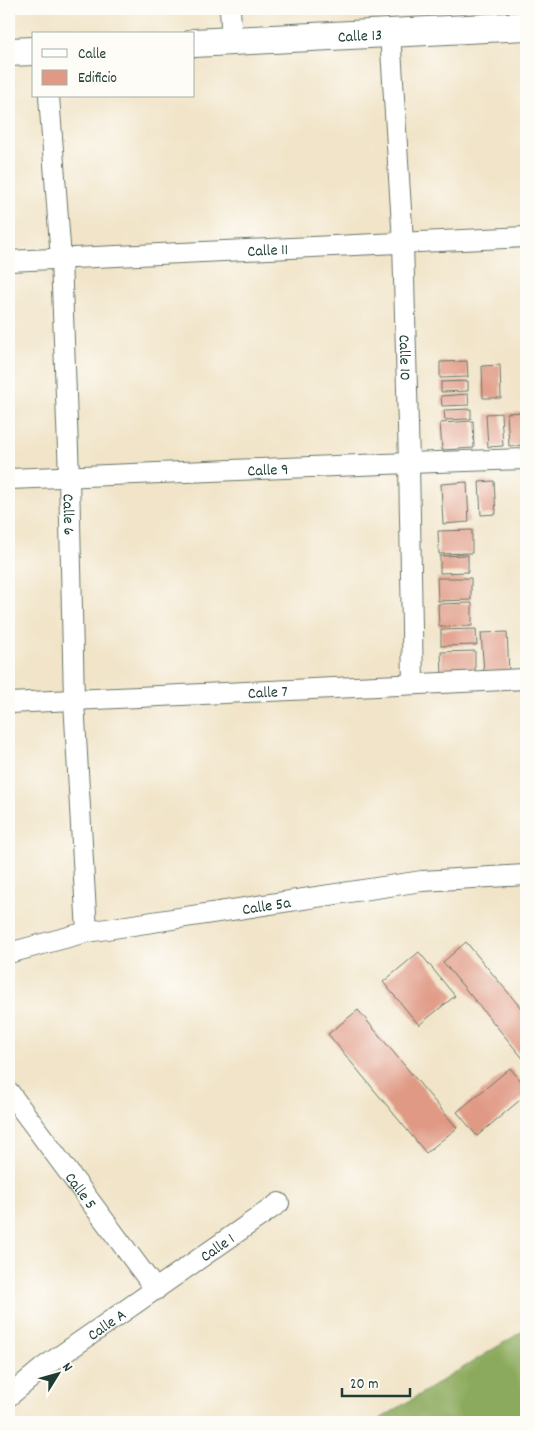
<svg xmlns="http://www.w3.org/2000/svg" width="535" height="1431" viewBox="0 0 535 1431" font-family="Dekko,sans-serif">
  <rect width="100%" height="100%" fill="#fdfcf7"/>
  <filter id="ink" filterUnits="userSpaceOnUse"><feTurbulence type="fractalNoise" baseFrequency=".02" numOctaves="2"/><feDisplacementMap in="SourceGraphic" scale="10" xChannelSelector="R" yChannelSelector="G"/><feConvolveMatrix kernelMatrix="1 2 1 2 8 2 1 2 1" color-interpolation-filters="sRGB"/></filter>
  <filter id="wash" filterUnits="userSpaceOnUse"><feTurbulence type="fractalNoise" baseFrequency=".0096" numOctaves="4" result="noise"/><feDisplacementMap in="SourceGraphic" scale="20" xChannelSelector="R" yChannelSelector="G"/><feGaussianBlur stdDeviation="1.12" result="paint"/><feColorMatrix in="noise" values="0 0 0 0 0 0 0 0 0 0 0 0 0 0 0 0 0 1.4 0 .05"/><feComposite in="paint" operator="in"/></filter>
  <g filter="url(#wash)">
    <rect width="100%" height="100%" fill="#f1e4c8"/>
    <path fill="#8caa5d" stroke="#567448" d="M526 1329V1422H375Z"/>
    <g id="blocks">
      <path fill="#e09984" d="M467 361 468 377 440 378V362Z
        M500 365 501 398H483L482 366Z
        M468 381V391L441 392V382Z
        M468 394 469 405 442 406 441 396Z
        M471 409V419L445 420 444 410Z
        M522 412 524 445 509 446 507 413Z
        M501 413 503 446 488 447 486 414Z
        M473 421 474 448 442 450 440 423Z
        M494 481 496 514 481 515 479 482Z
        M467 482 469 522 443 524 441 484Z
        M472 530V553L439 554 438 531Z
        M468 555V572L440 573V556Z
        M437 578H471V600L438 601Z
        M472 603V626L439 627 438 604Z
        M476 629 477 645 441 646V630Z
        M507 632 509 672 484 673 481 633Z
        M475 651V674L442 675 441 652Z
        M466 942 526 1014V1062L443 962Z
        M419 952 455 996 419 1025 383 982Z
        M358 1010 457 1128 426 1153 328 1034Z
        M510 1068 526 1087V1095L477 1136 457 1112Z"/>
    </g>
  </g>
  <g filter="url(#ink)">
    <use href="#blocks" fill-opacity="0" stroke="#687768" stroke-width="1"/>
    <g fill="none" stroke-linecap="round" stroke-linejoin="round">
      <defs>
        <g id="street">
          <path d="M230 9 232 41"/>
          <path id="s1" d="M390 33 403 242 409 463 413 683"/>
          <path id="s2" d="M49 96 61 259 69 477 74 701 87 932"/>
          <path id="s3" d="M9 261 526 237"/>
          <path id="s4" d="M9 479 409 463 526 459"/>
          <path id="s5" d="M9 703 526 679"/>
          <path id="s6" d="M9 953 87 932 422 881 526 875"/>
          <path id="s7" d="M9 1092 156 1290"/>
          <path id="s8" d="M9 1396 44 1367 279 1203"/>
        </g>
        <g id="secondary">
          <path id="s9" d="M194 43 526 26"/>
          <path d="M9 52 34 51"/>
        </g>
      </defs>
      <use href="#street" stroke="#687768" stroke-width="22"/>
      <use href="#secondary" stroke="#687768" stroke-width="30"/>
      <use href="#street" stroke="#fff" stroke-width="20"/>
      <use href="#secondary" stroke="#fff" stroke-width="28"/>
    </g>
  </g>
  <g text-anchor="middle" stroke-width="5" stroke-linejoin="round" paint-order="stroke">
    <g font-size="16" fill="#1f3d34" stroke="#fdfcf7">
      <text dy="6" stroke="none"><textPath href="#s9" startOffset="166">Calle 13</textPath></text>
      <text dy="6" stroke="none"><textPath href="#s3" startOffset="259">Calle 11</textPath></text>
      <text dy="6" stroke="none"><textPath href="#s1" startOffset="325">Calle 10</textPath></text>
      <text dy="6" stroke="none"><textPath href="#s4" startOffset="259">Calle 9</textPath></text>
      <text dy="6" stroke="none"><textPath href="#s2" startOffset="419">Calle 6</textPath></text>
      <text dy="6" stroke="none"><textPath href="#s5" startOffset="259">Calle 7</textPath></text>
      <text dy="6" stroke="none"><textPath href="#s6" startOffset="262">Calle 5a</textPath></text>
      <text dy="6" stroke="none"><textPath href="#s7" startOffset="122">Calle 5</textPath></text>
      <text dy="6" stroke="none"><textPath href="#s8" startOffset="256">Calle 1</textPath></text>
      <text dy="6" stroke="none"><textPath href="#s8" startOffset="121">Calle A</textPath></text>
    </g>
  </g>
  <rect width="535" height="1431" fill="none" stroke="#fdfcf7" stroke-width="30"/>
  <rect x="32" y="32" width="162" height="65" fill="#fdfcf7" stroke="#a4b0a9"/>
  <rect x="42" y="49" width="25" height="8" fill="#ffffff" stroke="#a4b0a9"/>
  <text x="78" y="58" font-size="15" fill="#1f3d34">Calle</text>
  <rect x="42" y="70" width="25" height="15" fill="#e09984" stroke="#a4b0a9"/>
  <text x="78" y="82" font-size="15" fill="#1f3d34">Edificio</text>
  <g transform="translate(58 1374) rotate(53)" stroke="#fdfcf7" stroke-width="4" paint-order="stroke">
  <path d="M0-4L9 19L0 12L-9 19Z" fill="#1f3d34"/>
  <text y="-8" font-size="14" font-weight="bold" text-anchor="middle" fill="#1f3d34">N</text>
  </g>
  <path d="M342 1388v8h68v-8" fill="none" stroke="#1f3d34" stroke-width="2.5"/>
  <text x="350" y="1388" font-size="15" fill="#1f3d34" stroke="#fdfcf7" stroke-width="4" paint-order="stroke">20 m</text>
</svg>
